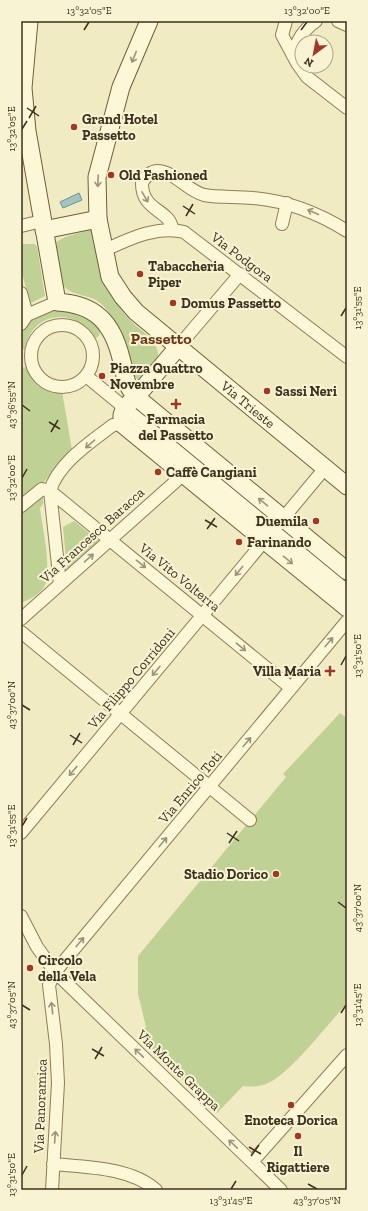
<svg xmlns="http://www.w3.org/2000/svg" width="368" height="1211" viewBox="0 0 368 1211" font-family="'Zilla Slab',serif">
  <rect width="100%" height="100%" fill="#f1ebc3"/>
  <path fill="#c0d195" d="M89 230 92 231C101 260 106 292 126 316 139 331 162 340 158 362L140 381C127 375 127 341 119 328 113 318 106 306 96 300 86 295 68 294 63 285 58 276 58 253 56 242L65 237Z
    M21 244H34L37 246 45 296 31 303 29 302 21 268Z
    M53 308 86 315 101 330 99 336 94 339C77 306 31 311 25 349L21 350V329L27 321Z
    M25 367 45 386 62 391 72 450 43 483V504L40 508C42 524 52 571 45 585 41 594 30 599 21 603V368Z
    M74 521 99 541 67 570 63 527Z
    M340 713 347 718V1003C330 1022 291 1072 270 1082 261 1087 253 1087 243 1086L217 1113 138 1037 146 1027 138 994V956L286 777 283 774Z"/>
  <path fill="#a5c4c0" stroke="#6b9390" d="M79 193 82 200 63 208 60 202Z"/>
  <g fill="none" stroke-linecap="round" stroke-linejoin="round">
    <defs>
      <path id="street" d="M286 21 282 35 297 63 307 77 347 108
        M338 21 347 25
        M293 56C297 40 303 30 316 21
        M282 224 287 203
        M21 226 42 221
        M172 228C169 209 141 211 142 182 146 177 150 171 158 171 175 172 188 191 204 195 220 198 237 196 253 198 288 201 318 213 347 231
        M105 250C129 239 158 225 184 232L347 357
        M21 293 27 315
        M21 324 27 315 57 302
        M31 356a31 31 0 1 1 62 0a31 31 0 1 1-62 0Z
        M178 347 240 274
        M91 380 347 591
        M21 506 42 489 50 491 291 688
        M60 584 50 491C58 463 91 442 113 425L122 424
        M21 619 175 482 188 469
        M21 632 250 820
        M21 833 325 468
        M21 916 37 947 55 972 49 985 56 1044 58 1083 52 1190
        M252 1162 347 1055
        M53 1164C85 1167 131 1167 156 1190
        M281 1190 55 972 347 621"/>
      <g id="secondary">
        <path d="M29 21 23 88 27 131 57 302C95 304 112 322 121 358 127 378 122 379 136 397L347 571"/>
        <path id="s1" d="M149 21 121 87 97 177 98 219 110 277 123 297 136 312 347 486"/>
        <path d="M44 230 98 219"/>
        <path d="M178 347 136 397 125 407 122 415V424L347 608"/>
      </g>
    </defs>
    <use href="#street" stroke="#8d7d58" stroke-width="14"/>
    <use href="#secondary" stroke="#6f5e3b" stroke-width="19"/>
    <use href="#street" stroke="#fbf7d7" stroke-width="12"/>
    <use href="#secondary" stroke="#fbf7d7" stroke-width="17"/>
  </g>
  <defs><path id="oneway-shaft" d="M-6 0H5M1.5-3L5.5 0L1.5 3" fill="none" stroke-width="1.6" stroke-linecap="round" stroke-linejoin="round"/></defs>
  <g stroke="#9c947a">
    <use href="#oneway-shaft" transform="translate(134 57) rotate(112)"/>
    <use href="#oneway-shaft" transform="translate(98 181) rotate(92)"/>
    <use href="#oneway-shaft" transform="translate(145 197) rotate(60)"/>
    <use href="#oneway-shaft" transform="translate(313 212) rotate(-156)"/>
    <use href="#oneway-shaft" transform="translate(90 444) rotate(139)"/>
    <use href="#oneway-shaft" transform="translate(263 502) rotate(-141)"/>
    <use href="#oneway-shaft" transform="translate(89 558) rotate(-41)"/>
    <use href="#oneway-shaft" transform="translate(288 560) rotate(39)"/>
    <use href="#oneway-shaft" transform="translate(141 564) rotate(39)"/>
    <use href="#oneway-shaft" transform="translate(239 571) rotate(129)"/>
    <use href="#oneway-shaft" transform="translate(329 642) rotate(-50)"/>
    <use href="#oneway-shaft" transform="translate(241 647) rotate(39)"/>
    <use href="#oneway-shaft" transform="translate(156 671) rotate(130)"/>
    <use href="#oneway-shaft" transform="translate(247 742) rotate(-50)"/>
    <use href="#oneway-shaft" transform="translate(73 771) rotate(130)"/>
    <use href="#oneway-shaft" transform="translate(163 842) rotate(-50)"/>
    <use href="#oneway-shaft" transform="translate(80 942) rotate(-50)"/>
    <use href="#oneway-shaft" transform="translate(52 1008) rotate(-97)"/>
    <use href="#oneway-shaft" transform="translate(139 1053) rotate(-136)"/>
    <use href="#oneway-shaft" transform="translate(55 1137) rotate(-86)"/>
    <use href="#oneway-shaft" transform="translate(233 1144) rotate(-136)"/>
  </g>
  <path fill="none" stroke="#3c311d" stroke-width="1.5" d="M84 30 89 22M301 30 307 22M27 108 39 116M29 118 36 106M22 129 27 121M183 206 195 214M186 216 193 204M341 316 346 308M22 405 30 411M49 422 60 429M51 432 58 420M22 478 27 469M205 520 217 527M207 529 215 518M341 665 346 656M22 705 30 710M70 735 82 743M73 745 80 733M22 826 27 818M227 833 239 841M229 843 237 831M338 902 346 908M22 1005 30 1010M341 1013 346 1005M92 1049 104 1056M95 1059 102 1047M249 1147 261 1154M251 1156 259 1145M22 1175 27 1166M308 1184 317 1189M231 1189 236 1181"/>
  <g fill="#a13823" stroke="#f8f4d3" stroke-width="1.5">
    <circle cx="74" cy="127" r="4"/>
    <circle cx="111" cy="175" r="4"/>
    <circle cx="140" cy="274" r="4"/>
    <circle cx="173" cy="303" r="4"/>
    <circle cx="102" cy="376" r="4"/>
    <circle cx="267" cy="391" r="4"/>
    <path d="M174 398h4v4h4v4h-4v4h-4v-4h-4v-4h4z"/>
    <circle cx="158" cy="472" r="4"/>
    <circle cx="316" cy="521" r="4"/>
    <circle cx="239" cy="542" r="4"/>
    <path d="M328 665h4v4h4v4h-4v4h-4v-4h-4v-4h4z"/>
    <circle cx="276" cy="874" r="4"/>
    <circle cx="30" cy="968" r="4"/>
    <circle cx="291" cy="1105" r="4"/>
    <circle cx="298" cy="1136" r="4"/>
  </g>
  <g text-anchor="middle" stroke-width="4" stroke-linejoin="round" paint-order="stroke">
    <g font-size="14" font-weight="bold" fill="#3c311d" stroke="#f8f4d3" text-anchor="start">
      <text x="82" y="124">Grand Hotel<tspan x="82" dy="16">Passetto</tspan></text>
      <text x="119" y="180">Old Fashioned</text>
      <text x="148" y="271">Tabaccheria<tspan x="148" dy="16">Piper</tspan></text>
      <text x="181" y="308">Domus Passetto</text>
      <text x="110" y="373">Piazza Quattro<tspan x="110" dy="16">Novembre</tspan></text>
      <text x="275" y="396">Sassi Neri</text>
      <text x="176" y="424" text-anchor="middle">Farmacia<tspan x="176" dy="16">del Passetto</tspan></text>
      <text x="166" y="477">Caffè Cangiani</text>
      <text x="308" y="526" text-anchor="end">Duemila</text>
      <text x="247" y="547">Farinando</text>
      <text x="321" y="676" text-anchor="end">Villa Maria</text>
      <text x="268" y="879" text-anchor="end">Stadio Dorico</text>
      <text x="38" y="965">Circolo<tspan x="38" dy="16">della Vela</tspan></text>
      <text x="291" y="1125" text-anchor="middle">Enoteca Dorica</text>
      <text x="298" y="1156" text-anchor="middle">Il<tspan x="298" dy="16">Rigattiere</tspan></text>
    </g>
    <g font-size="14" fill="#3c311d" stroke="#f8f4d3">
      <text transform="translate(242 257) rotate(37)" y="5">Via Podgora</text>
      <text dy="5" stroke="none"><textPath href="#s1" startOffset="455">Via Trieste</textPath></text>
      <text transform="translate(92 535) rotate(-42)" y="5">Via Francesco Baracca</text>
      <text transform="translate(180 577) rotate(39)" y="5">Via Vito Volterra</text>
      <text transform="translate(131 678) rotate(-50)" y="5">Via Filippo Corridoni</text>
      <text transform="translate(190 787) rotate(-50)" y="5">Via Enrico Toti</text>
      <text transform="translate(179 1070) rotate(44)" y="5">Via Monte Grappa</text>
      <text transform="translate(40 1106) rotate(-88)" y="5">Via Panoramica</text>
    </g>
    <g font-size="16" font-weight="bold" fill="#6c3919" stroke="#f8f4d3">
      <text x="161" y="344">Passetto</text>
    </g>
  </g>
  <rect width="368" height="1211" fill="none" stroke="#f8f4d3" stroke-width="44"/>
  <g transform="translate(314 54) rotate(212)"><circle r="19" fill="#f8f4d3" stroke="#ada68a"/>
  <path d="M0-3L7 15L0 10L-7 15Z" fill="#a13823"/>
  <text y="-6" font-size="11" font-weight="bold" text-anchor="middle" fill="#3c311d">N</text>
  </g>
  <rect x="22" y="22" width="324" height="1167" fill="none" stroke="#3c311d" stroke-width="1.5"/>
  <g font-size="10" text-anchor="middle" fill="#3c311d">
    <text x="89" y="14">13°32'05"E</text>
    <text x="307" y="14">13°32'00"E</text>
    <text transform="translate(11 129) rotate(-90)" y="4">13°32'05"E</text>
    <text transform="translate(357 308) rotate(-90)" y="4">13°31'55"E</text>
    <text transform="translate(11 405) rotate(-90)" y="4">43°36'55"N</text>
    <text transform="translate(11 478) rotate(-90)" y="4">13°32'00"E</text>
    <text transform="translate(357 656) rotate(-90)" y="4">13°31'50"E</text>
    <text transform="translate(11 705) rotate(-90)" y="4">43°37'00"N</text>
    <text transform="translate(11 826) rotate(-90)" y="4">13°31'55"E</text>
    <text transform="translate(357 908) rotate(-90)" y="4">43°37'00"N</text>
    <text transform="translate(357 1005) rotate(-90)" y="4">13°31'45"E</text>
    <text transform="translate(11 1005) rotate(-90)" y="4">43°37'05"N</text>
    <text transform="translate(11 1175) rotate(-90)" y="4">13°31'50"E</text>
    <text x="231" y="1204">13°31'45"E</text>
    <text x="317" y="1204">43°37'05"N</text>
  </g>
</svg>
